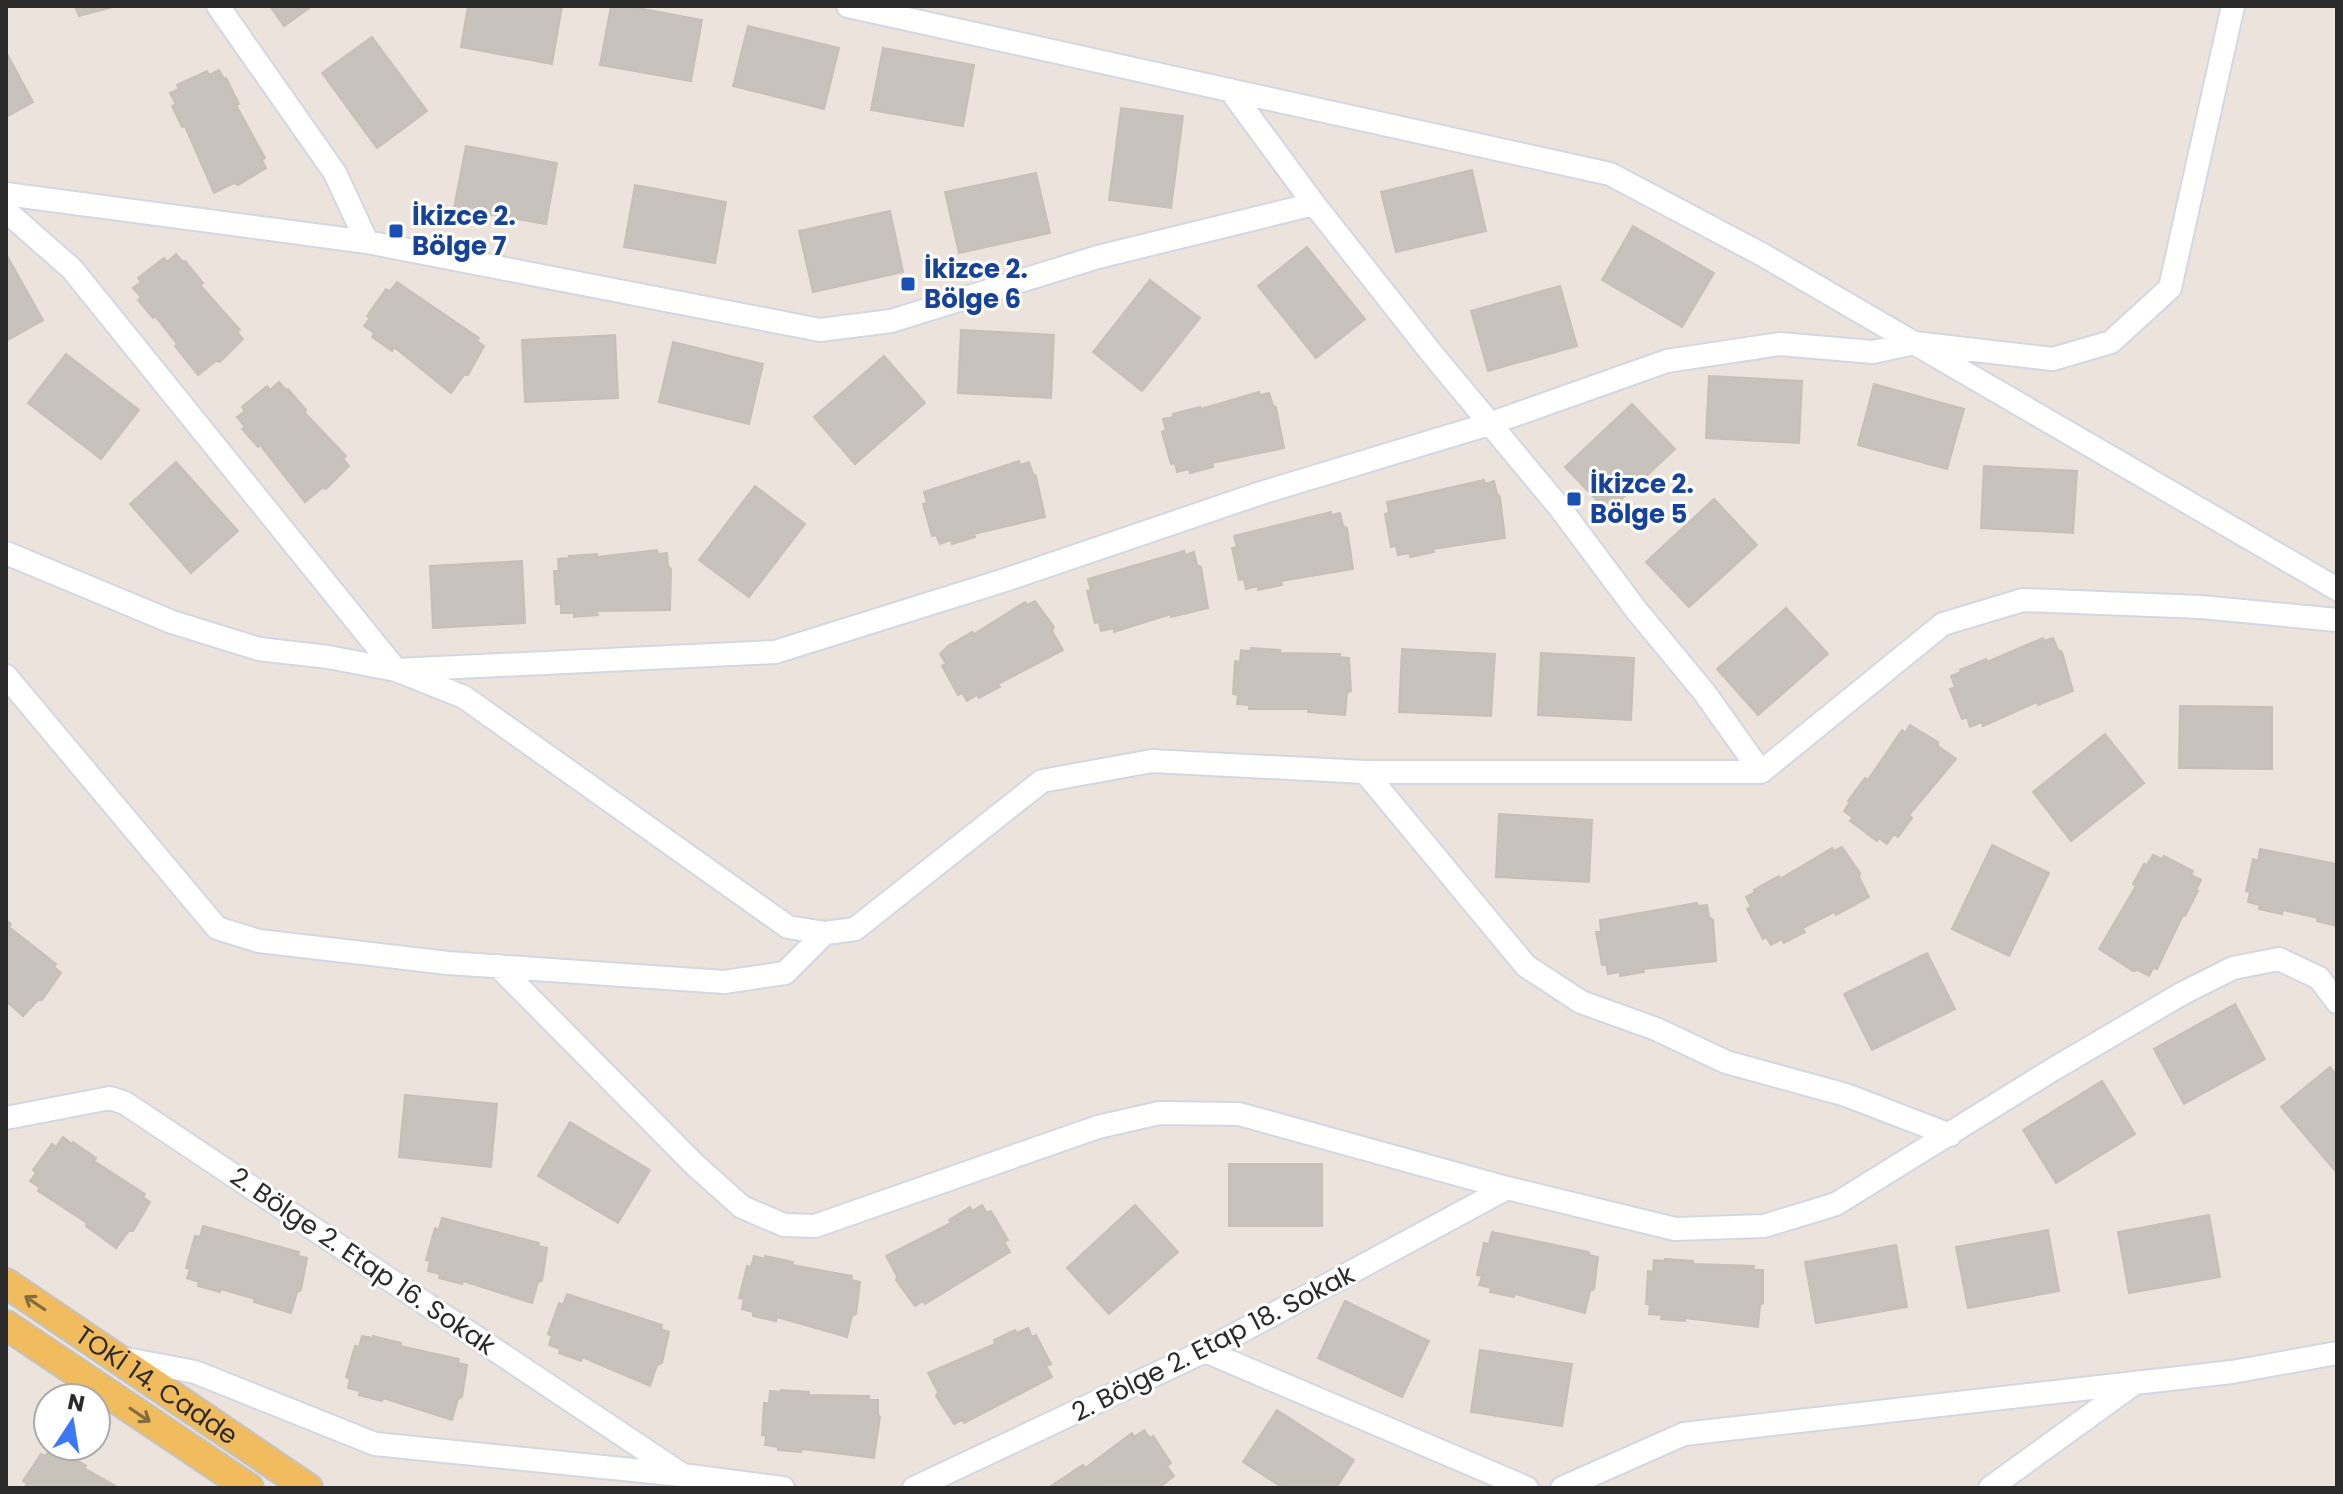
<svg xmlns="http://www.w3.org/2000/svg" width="2343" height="1494" viewBox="0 0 2343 1494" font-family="Poppins,sans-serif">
  <rect width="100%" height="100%" fill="#ece4dc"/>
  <path fill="#c7c2bb" stroke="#c8bfb6" stroke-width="2" d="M75 6H116L79 16Z
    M270 6H312L284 26Z
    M468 6H562L552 64 461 47Z
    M611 6H627L702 20 691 81 600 65Z
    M748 26 839 48 824 109 733 86Z
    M372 37 427 111 377 148 322 73Z
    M883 48 974 65 963 126 871 110Z
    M6 52 33 102 6 117Z
    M219 70 224 79 226 78 239 104 236 105 265 158 262 160 266 168 238 185 234 183 214 193 185 126 182 127 172 106 176 104 170 93 179 89 177 85 207 71 209 75Z
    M1121 108 1183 116 1171 208 1109 200Z
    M466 146 557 163 546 224 454 208Z
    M1472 170 1486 231 1396 252 1381 192Z
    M1036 173 1050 233 959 253 945 192Z
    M635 185 726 202 715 263 624 247Z
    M890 211 903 272 813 292 799 231Z
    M1633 226 1714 273 1682 327 1602 280Z
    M1307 247 1365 319 1316 358 1258 286Z
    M6 254 43 320 6 341Z
    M176 254 183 262 185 261 203 283 200 285 240 330 237 332 243 339 220 362 216 361 198 375 175 346 177 344 155 316 153 318 138 300 141 297 133 288 141 282 138 278 164 258 167 262Z
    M1150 280 1200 318 1142 391 1093 352Z
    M397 282 479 338 477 341 484 346 468 375H464L451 393 394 347 392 351 372 337 374 333 364 326 370 318 367 316 386 289 390 291Z
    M1560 286 1577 346 1488 371 1471 311Z
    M961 330 1054 335 1051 398 958 393Z
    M615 335 618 398 525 402 522 340Z
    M673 342 763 364 749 424 659 402Z
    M66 354 139 410 101 459 28 403Z
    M884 356 925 403 855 464 814 417Z
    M1709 376 1802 381 1799 443 1706 438Z
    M279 382 286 390 288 389 306 410 304 412 346 456 343 459 349 466 326 489 322 488 305 502 260 445 258 447 242 429 245 427 237 417 245 411 242 407 267 386 270 390Z
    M1874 384 1964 409 1947 469 1858 445Z
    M1259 392 1260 395 1269 393 1273 405 1276 407 1284 448 1212 463 1213 467 1190 473 1189 469 1177 472 1175 463 1171 464 1162 432 1166 430 1163 419 1174 417 1173 414 1200 407 1201 409Z
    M1632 404 1675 449 1608 512 1565 467Z
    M1019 461 1020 465 1029 462 1033 474 1036 476 1045 517 974 534 975 537 952 544 951 540 940 544 936 535 932 536 923 504 927 503 924 492Z
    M176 462 238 531 191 573 130 504Z
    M1984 466 2077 471 2073 533 1981 528Z
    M1484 480 1485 484 1494 481 1497 494 1500 497 1505 538 1433 549 1434 552 1410 557V553L1398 555 1396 546 1391 547 1385 514 1389 513 1387 502Z
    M755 486 805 524 749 597 699 560Z
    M1714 499 1757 545 1689 607 1646 562Z
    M1331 512V515L1340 513 1343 526 1347 528 1353 569 1281 581 1282 585 1258 590V586L1246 589 1244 579 1239 580 1232 548 1237 547 1234 536Z
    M657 550 658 554 667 553 668 566 671 569 670 610 597 611 598 615 574 617V613H561V604H556L554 571H559L558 559 569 558V556L597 554V557Z
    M1184 551 1185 555 1194 552 1197 565 1201 567 1208 608 1171 617V614L1114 632V628L1101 631 1099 622 1095 623 1087 591 1091 590 1088 579Z
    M522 561 525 623 433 628 430 566Z
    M1035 601 1054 627 1052 631 1063 650 998 684 1000 687 979 698 977 695 967 701 962 693 958 695 942 666 946 664 940 654 948 646 972 632 974 634 1025 602 1027 605Z
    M1786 608 1828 654 1758 715 1717 669Z
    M2043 638 2044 641 2053 638 2058 650 2062 652 2073 691 2038 705 2037 702 1983 726 1982 722 1970 727 1967 717 1962 719 1950 689 1955 687 1951 676 1961 672 1960 670 1986 659 1987 662Z
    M1251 648 1280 650V653L1340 654V657L1349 658 1351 691 1347 693 1345 715 1308 712V709H1249V705L1237 704 1238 695 1233 694 1235 661 1240 662 1241 650 1251 651Z
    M1402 649 1495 654 1491 716 1399 712Z
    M1541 653 1634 658 1631 720 1538 715Z
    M2180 706 2272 707V769L2179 768Z
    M1910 725 1938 742V746L1956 759 1909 815 1912 818 1898 837 1894 834 1887 844 1879 838 1877 841 1850 821 1853 818 1844 811 1850 802 1848 801 1865 778 1868 780 1902 730 1905 733Z
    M2105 734 2144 783 2071 841 2033 792Z
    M1499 814 1592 820 1589 882 1496 877Z
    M1992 845 2049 873 2009 956 1952 929Z
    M1842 847 1860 873 1859 877 1869 897 1836 915 1834 912 1803 928 1805 932 1784 943 1782 939 1771 945 1766 937 1763 939 1747 909 1751 907 1746 897 1755 892 1754 890 1779 876 1780 879 1832 848 1834 851Z
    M2260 849 2337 864V926L2317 921 2318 918 2283 910 2282 914 2259 909 2260 905 2248 902 2250 892 2246 891 2253 859 2258 861Z
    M2153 855 2162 859 2164 856 2193 871 2191 875 2201 880 2196 890 2198 891 2185 916 2183 915 2157 969 2153 968 2149 976 2138 970 2133 971 2099 949 2136 886 2133 884 2144 864 2147 865Z
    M1697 903 1698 906 1707 905 1709 917 1713 920 1716 961 1643 969 1644 972 1620 976V972L1608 974 1606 964 1602 965 1596 932H1601L1600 920Z
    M6 920 11 924 9 927 56 964 54 967 61 973 42 1000H38L23 1016 6 1001Z
    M1927 953 1955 1009 1872 1050 1844 994Z
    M2235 1004 2265 1059 2184 1104 2154 1049Z
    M2330 1067 2337 1076V1173L2281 1107Z
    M2102 1081 2135 1134 2056 1183 2023 1130Z
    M405 1095 497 1104 491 1167 399 1157Z
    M570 1122 650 1170 618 1223 538 1176Z
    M63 1137 72 1144 73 1142 96 1158 94 1161 145 1194 143 1197 150 1202 133 1231H129L116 1248 86 1226 87 1223 38 1191 40 1188 30 1181 36 1173 33 1170 52 1144 56 1147Z
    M1229 1164H1322V1226H1229Z
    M982 1205 987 1213 991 1211 1008 1240 1004 1242 1010 1252 925 1304 923 1301 915 1306 896 1280 897 1276 886 1256 951 1223 949 1220 970 1207 972 1211Z
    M1135 1205 1178 1252 1109 1314 1067 1268Z
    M2209 1215 2220 1277 2129 1293 2118 1232Z
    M442 1218 539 1243 538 1246 547 1248 542 1281 538 1282 532 1303 463 1281 462 1284 439 1278 440 1274 428 1271 430 1261 426 1260 435 1228 439 1230Z
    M203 1226 299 1252 298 1256 307 1258 301 1290 297 1292 291 1313 254 1302 255 1299 221 1289 220 1292 198 1286 199 1282 187 1278 190 1269 186 1268 195 1236 200 1237Z
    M2048 1230 2059 1291 1968 1308 1956 1247Z
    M1492 1232 1589 1252V1255L1598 1257 1594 1289 1590 1291 1585 1313 1515 1294 1514 1297 1490 1292 1491 1288 1479 1285 1482 1276 1477 1275 1484 1243 1489 1244Z
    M1896 1245 1907 1307 1816 1323 1805 1262Z
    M754 1256 765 1259V1256L793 1262 792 1265 852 1276 851 1280 860 1282 856 1314 852 1316 847 1337 777 1317 776 1321 753 1316V1312L742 1309 744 1299 739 1298 747 1266 751 1267Z
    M1665 1259 1693 1261V1264L1754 1266 1753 1270H1763V1303L1760 1305 1758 1327 1685 1318V1321L1661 1319 1662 1315 1649 1314 1650 1305 1646 1304 1648 1271 1653 1272 1654 1260 1665 1261Z
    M567 1294 662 1325 661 1329 669 1332 662 1363 657 1365 650 1386 582 1357 581 1361 559 1353 560 1349 549 1345 552 1336 548 1334 559 1303 563 1305Z
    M1345 1301 1429 1341 1402 1397 1318 1358Z
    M1028 1328 1032 1337 1036 1335 1051 1364 1046 1366 1052 1377 964 1423 962 1420 954 1424 936 1396 938 1392 928 1373 995 1344 994 1340 1015 1330 1017 1333Z
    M362 1336 373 1338V1336L401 1343 400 1346 459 1359 458 1363 467 1365 462 1397 458 1399 452 1420 383 1398 382 1401 359 1395 360 1391 348 1388 350 1379 346 1377 355 1346 359 1347Z
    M1480 1350 1572 1364 1562 1426 1471 1412Z
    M781 1390 809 1392V1395L869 1396V1400H878V1414L880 1417 874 1458 802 1449 801 1452 778 1450V1447L765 1445 766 1436 762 1435 764 1403H769L770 1391 781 1392Z
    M1277 1410 1354 1460 1336 1488H1283L1243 1462Z
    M1144 1430 1150 1438 1153 1436 1171 1463 1167 1466 1174 1476 1159 1488 1051 1486 1083 1465 1085 1468 1132 1433 1134 1437Z
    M52 1447 60 1453 62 1451 86 1466 84 1468 119 1488H24L27 1484 23 1481 41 1454 45 1456Z"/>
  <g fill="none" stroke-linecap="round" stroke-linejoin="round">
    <defs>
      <path id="minor" d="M218 6 335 173 367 242
        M848 6 1610 174 1763 255 1914 343 2053 359 2111 342 2170 288 2233 6
        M1230 90 1314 204 1433 355 1560 508 1637 611 1704 692 1761 772
        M6 194 367 242 820 330 891 321 1098 257 1314 204
        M6 211 72 269 396 670 775 652 1005 580 1261 493 1489 424 1667 361 1780 344 1873 352 1914 343 2337 589
        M6 553 172 622 259 649 328 657 396 670 464 697 788 927 825 933 855 929 1042 781 1152 761 1365 772H1761L1943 624 2023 600 2201 607 2337 620
        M6 676 217 928 259 941 448 963 724 982 785 973 825 933
        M1365 772 1526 966 1581 1002 1656 1029 1726 1062 1846 1095 1950 1135
        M498 966 695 1165 742 1207 784 1225 815 1226 1098 1127 1159 1113 1239 1114 1507 1188 1675 1229 1764 1226 1836 1204 2052 1070 2183 993 2233 968 2279 959 2319 978 2337 1002
        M6 1118 110 1098 125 1103 702 1488
        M1205 1351 1527 1488
        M121 1358 195 1372 375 1444 682 1475 783 1488
        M914 1488 1205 1351 1507 1188
        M1562 1488 1684 1434 2232 1372 2337 1353
        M1990 1488 2132 1385"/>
      <g id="major">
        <path id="s1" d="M6 1283 308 1488"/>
        <path d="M6 1325 249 1488"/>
      </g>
    </defs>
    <use href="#minor" stroke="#d2d7e3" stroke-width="26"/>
    <use href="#major" stroke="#c3c3c3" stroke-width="32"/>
    <use href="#minor" stroke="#fff" stroke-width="22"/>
    <use href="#major" stroke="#f1bc5d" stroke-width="28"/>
  </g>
  <defs><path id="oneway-shaft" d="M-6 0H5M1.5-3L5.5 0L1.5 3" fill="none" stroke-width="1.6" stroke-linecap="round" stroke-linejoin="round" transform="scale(2)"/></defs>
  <g stroke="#846c41">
    <use href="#oneway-shaft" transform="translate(35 1303) rotate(-146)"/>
    <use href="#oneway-shaft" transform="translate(140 1415) rotate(34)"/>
  </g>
  <g fill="#1a4fb4" stroke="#fff" stroke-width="3">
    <rect x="388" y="223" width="16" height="16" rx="4"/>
    <rect x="900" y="276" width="16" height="16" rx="4"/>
    <rect x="1566" y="491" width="16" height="16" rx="4"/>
  </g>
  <g text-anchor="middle" stroke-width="6" stroke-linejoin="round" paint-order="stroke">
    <g font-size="26" font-weight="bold" fill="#164399" stroke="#fff" text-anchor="start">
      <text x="412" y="225">İkizce 2.<tspan x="412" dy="30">Bölge 7</tspan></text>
      <text x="924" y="278">İkizce 2.<tspan x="924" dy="30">Bölge 6</tspan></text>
      <text x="1590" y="493">İkizce 2.<tspan x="1590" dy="30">Bölge 5</tspan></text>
    </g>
    <g font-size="26" fill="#2a2a2a" stroke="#fff">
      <text transform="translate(363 1261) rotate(34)" y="9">2. Bölge 2. Etap 16. Sokak</text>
      <text transform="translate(1213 1343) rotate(-27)" y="9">2. Bölge 2. Etap 18. Sokak</text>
      <text dy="9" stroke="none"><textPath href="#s1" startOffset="182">TOKİ 14. Cadde</textPath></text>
    </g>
  </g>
  <rect width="2343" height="1494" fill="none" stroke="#2a2a2a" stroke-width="16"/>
  <g transform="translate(72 1422) rotate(12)"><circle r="38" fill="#ffffff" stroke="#aaaaaa" stroke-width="2"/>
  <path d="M0-6L14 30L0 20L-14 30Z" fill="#3c77fa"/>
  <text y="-12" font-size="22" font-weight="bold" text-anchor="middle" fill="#2a2a2a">N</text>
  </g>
</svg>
